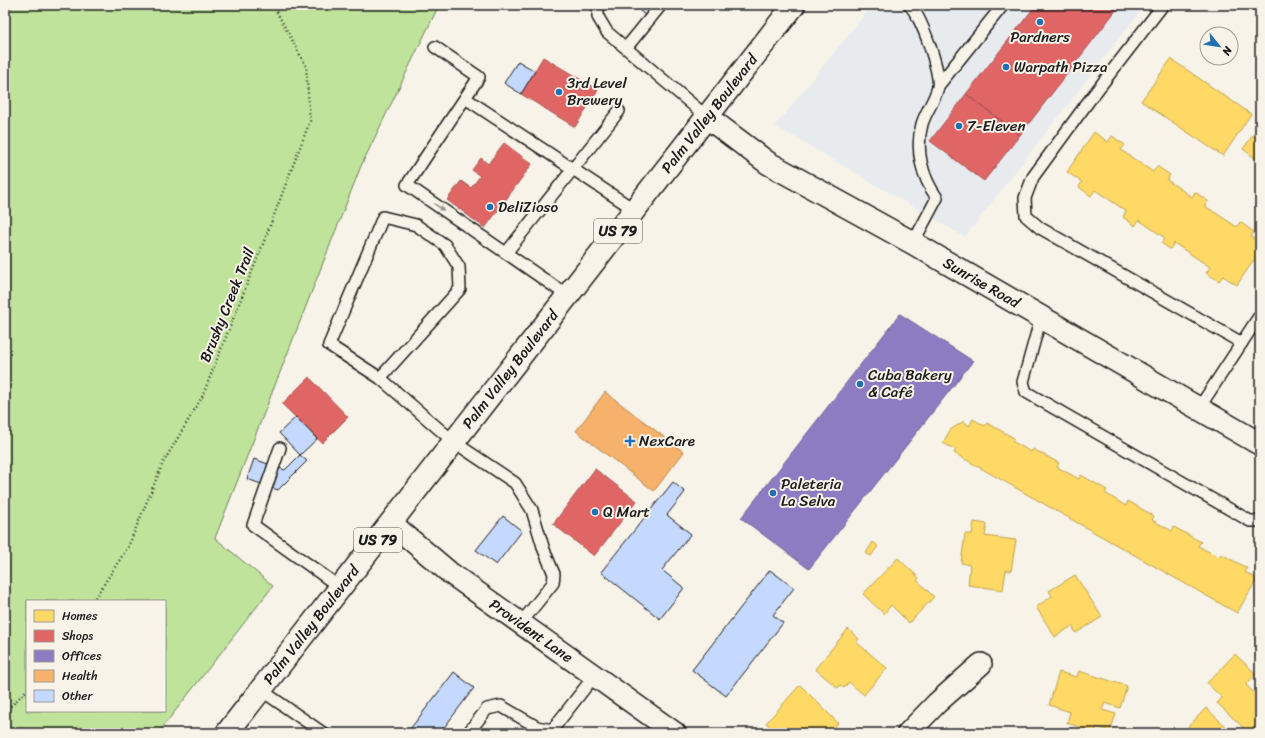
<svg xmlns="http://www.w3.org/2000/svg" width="1265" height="738" viewBox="0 0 1265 738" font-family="Sriracha,sans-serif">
  <rect width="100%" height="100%" fill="#f7f3e8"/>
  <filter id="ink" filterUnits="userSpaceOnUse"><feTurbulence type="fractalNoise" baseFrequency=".025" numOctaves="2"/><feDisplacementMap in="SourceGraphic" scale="8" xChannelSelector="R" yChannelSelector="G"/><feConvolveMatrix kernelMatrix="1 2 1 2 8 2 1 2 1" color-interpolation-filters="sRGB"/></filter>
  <g filter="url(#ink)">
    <path fill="#e8ebee" d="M872 5H1145L965 237 775 126Z"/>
    <path fill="#c0e39c" stroke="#6e805c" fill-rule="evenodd" d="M5 5H439L361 166 215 538 273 586 158 733H5ZM27 601H165V711H27Z"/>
    <path fill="#ffd966" stroke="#bba050" d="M1171 59 1251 114 1223 156 1141 101Z
      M1260 125V162L1243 149Z
      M1094 132 1108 142 1112 136 1125 145 1121 150 1153 172 1157 166 1170 175 1167 180 1192 197 1195 192 1208 201 1205 206 1237 227 1240 222 1254 232 1251 237 1260 243V251L1237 285 1223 276 1219 281 1206 273 1210 267 1174 243 1170 249 1161 243 1165 238 1139 220 1135 226 1123 217 1126 211 1095 190 1091 196 1079 187 1082 182 1067 172Z
      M973 419 985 426 987 423 1014 438 1012 441 1031 452 1033 449 1059 463 1057 467 1079 479 1081 475 1107 490 1105 493 1126 506 1128 501 1154 516 1152 520 1172 531 1174 527 1201 542 1198 546 1219 557 1221 554 1247 568 1245 572 1257 579 1237 613 954 453 956 450 943 443 950 430 964 421 969 426Z
      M974 522 987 524 985 536 1016 540 1011 571 1006 570 1003 590 968 585 970 565 961 563 965 534H972Z
      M873 542 878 546 871 556 866 553Z
      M898 558 919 578 917 580 934 597 909 623 891 605 884 614 863 594Z
      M1075 575 1102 617 1076 633 1072 626 1055 637 1036 607 1052 596 1049 591Z
      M848 629 859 639 856 642 887 668 864 695 849 682 844 688 840 685 838 688 815 669Z
      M1260 633V645L1254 639Z
      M1235 654 1256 674 1246 685 1260 698V733H1249L1217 703 1222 698 1207 683Z
      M1079 671 1127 686 1120 708 1105 703 1102 710 1116 714 1110 731 1097 727 1095 732 1067 723 1070 712 1049 705 1059 672 1077 677Z
      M800 685 838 723 829 733H777L766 723Z
      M1206 708 1233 733H1182Z"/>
    <path fill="#e06666" stroke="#a55050" d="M1036 5H1120L1020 135 966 94Z
      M543 57 598 90 575 127 521 94Z
      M966 94 1020 135 984 181 930 141Z
      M504 143 532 164 485 228 447 200 461 181 471 188 480 176 472 170 481 158 488 164Z
      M309 377 348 417 322 443 282 404Z
      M595 469 637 501 594 556 553 524Z"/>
    <path fill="#8e7cc3" stroke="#6c5f91" d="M900 314 973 361 809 569 741 518Z"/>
    <path fill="#f6b26b" stroke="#b58553" d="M605 392 684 452 654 491 576 431Z"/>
    <path fill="#c5d8fd" stroke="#1c1c1c" d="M633 5H655L646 16Z
      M518 61 535 71 521 94 504 83Z
      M296 417 317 439 300 455 279 433Z
      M300 455 307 461 278 490 247 479 254 459 285 470Z
      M673 482 685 492 667 515 691 534 662 570 684 588 660 619 601 572Z
      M503 516 522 531 496 565 476 550Z
      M770 570 794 588 773 615 783 623 726 696 692 670Z
      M454 672 474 688 440 733H407Z"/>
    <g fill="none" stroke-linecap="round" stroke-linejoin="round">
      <defs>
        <path id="service" d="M598 5V17L607 32 707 117
          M909 5C921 14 941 73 938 87 935 100 926 111 922 124 915 150 922 177 937 198L913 243
          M1163 5 1088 102 1033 177 1025 198 1026 216 1040 228 1242 343
          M435 47 479 77 465 98
          M626 48 661 5
          M938 86 1003 5
          M506 253 407 185 465 98 635 210
          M568 296 506 253 619 111
          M1041 317 1023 382 1026 392 1250 521H1260
          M380 378 329 345 383 217 416 225 445 245 459 267 460 289 380 378 454 442 515 483 532 510 544 550 554 574 553 583 521 623
          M1199 408 1260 315
          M280 448 253 525 341 588
          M261 690 323 733
          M468 733 487 709 501 706 537 727 552 730 595 675"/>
        <g id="minor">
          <path id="s1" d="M391 523 450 573 675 733"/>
          <path d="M908 733 937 703 981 664"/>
        </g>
        <g id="secondary">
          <path id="s2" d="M707 117 768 163 913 243 1260 444"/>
        </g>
        <g id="trunk">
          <path id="s3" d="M227 733 794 5"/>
        </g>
      </defs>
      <use href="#service" stroke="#1c1c1c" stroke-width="14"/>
      <use href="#minor" stroke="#1c1c1c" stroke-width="24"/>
      <use href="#secondary" stroke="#1c1c1c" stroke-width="25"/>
      <use href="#trunk" stroke="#1c1c1c" stroke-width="25"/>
      <path stroke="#1c1c1c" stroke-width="2.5" stroke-dasharray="1 3" stroke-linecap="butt" d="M93 601 128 547 163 463 202 397 263 244 310 121 306 66 273 5
        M5 712 27 690"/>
      <use href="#service" stroke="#f7f3e8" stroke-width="11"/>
      <use href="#minor" stroke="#f7f3e8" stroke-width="21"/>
      <use href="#secondary" stroke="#f7f3e8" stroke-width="22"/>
      <use href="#trunk" stroke="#f7f3e8" stroke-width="22"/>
    </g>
    <defs><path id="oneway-solid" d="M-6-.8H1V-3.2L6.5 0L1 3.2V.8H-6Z"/></defs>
    <use fill="#94928c" href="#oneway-solid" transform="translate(439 207) rotate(34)"/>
  </g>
  <g fill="#1f6fb2" stroke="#f7f3e8" stroke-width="1.5">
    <circle cx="1040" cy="22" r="4"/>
    <circle cx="1006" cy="67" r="4"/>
    <circle cx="559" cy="92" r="4"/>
    <circle cx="959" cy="126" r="4"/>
    <circle cx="490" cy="207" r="4"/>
    <circle cx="860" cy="384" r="4"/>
    <path d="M628 435h4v4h4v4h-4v4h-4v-4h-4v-4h4z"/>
    <circle cx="773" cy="493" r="4"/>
    <circle cx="595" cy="512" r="4"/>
  </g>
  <g text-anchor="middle" stroke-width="4" stroke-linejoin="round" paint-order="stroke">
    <g fill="#f7f3e8" stroke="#5e5c59" stroke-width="1">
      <rect x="594" y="219" width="48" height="24" rx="3"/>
      <rect x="354" y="528" width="48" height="24" rx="3"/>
    </g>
    <g font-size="14" font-weight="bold" fill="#1c1c1c">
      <text x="618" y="236">US 79</text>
      <text x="378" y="545">US 79</text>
    </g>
    <g font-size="15" fill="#1c1c1c" stroke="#f7f3e8" text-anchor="start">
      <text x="1040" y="42" text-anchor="middle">Pardners</text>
      <text x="1014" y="72">Warpath Pizza</text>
      <text x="567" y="88">3rd Level<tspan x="567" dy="17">Brewery</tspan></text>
      <text x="967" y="131">7-Eleven</text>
      <text x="498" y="212">DeliZioso</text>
      <text x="868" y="380">Cuba Bakery<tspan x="868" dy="17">&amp; Café</tspan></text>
      <text x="639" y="446">NexCare</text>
      <text x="781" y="489">Paleteria<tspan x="781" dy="17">La Selva</tspan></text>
      <text x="603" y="517">Q Mart</text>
    </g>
    <g font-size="15" fill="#1c1c1c" stroke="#f7f3e8">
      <text dy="5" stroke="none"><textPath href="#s3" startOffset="785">Palm Valley Boulevard</textPath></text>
      <text dy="5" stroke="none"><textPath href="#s2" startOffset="321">Sunrise Road</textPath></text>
      <text transform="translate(227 305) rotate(-68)" y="5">Brushy Creek Trail</text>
      <text dy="5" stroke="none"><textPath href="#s3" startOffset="461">Palm Valley Boulevard</textPath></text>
      <text dy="5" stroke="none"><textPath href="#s3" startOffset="137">Palm Valley Boulevard</textPath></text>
      <text dy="5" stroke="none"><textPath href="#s1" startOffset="177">Provident Lane</textPath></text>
    </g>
  </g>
  <rect width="1265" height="738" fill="none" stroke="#f7f3e8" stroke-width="20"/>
  <rect x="10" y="10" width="1245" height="718" fill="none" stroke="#1c1c1c" stroke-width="1.5" filter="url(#ink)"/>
  <rect x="26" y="600" width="140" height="112" fill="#f7f3e8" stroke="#9f9d96"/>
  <rect x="34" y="610" width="20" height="12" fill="#ffd966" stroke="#9f9d96"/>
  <text x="62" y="620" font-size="12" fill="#1c1c1c">Homes</text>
  <rect x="34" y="630" width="20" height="12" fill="#e06666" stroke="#9f9d96"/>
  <text x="62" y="640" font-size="12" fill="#1c1c1c">Shops</text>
  <rect x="34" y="650" width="20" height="12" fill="#8e7cc3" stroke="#9f9d96"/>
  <text x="62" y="660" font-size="12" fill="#1c1c1c">Offices</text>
  <rect x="34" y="670" width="20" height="12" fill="#f6b26b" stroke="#9f9d96"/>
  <text x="62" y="680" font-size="12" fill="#1c1c1c">Health</text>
  <rect x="34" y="690" width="20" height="12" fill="#c5d8fd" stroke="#9f9d96"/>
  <text x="62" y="700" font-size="12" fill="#1c1c1c">Other</text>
  <g transform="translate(1219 46) rotate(120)"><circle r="19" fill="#f7f3e8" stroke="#9f9d96"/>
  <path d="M0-3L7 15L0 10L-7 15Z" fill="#1f6fb2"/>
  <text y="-6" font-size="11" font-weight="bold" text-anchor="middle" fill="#1c1c1c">N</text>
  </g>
</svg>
